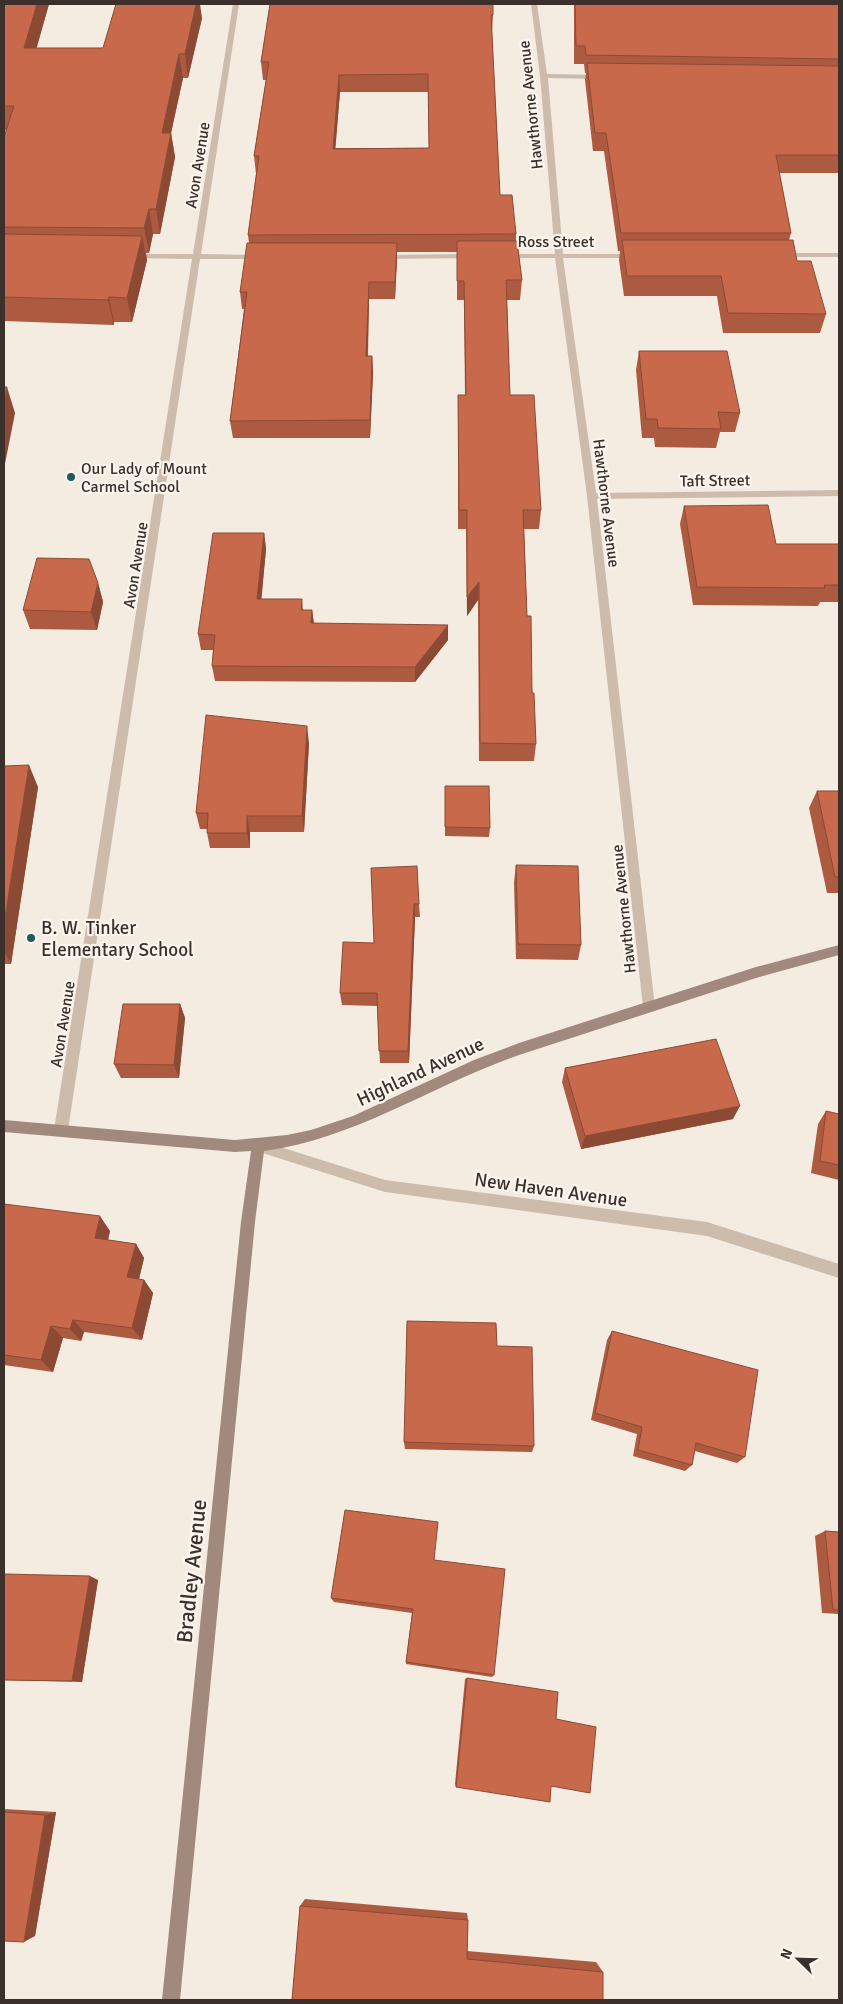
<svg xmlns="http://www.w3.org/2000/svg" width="843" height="2004" viewBox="0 0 843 2004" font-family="Signika,sans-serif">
  <rect width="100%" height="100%" fill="#f4ebe1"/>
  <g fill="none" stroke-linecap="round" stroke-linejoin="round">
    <path fill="#cdbbac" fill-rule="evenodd" d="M233 4H239L201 254 261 255 265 257 261 259H200L68 1130 66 1134 61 1136 56 1134 54 1130 192 259 131 258 127 256 131 254H193Z
      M531 4H537L547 74 601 75 605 77 601 79 548 78 563 254H636L640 256 636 258H563L596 493 839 490V496L597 499 655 1007 653 1011 649 1012 645 1011 643 1007 587 496 555 258H504L500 256 504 254H555L540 76Z
      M776 253H839V257H779L775 255Z
      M474 254H477V258L381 259 377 257 381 255Z
      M258 1140 385 1180 707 1222 839 1264V1278L707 1236 385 1192 253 1150 251 1146 253 1142Z"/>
    <path fill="#a18a7d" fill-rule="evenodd" d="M839 945V955L756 978 519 1055C432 1085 358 1138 264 1151L255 1222 180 2000H162L241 1222 251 1151 235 1152 4 1132V1120L235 1140 287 1135 311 1130 353 1116 474 1060 519 1043 756 967Z"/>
  </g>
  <path fill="#ac5a40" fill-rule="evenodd" d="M4 4H49L36 48H103L202 18 188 78H183L171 133 175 157 160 234H153L149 253H146L147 260 132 322H114V325L4 321V137L6 130H4Z
    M270 4 493 15 492 32 500 195 516 234V241L522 280 520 300H507L510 395 541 510 539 529H524L527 616 536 744 534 761H479L478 600 467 616 466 529H458V395H465L464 300H457V252H397L395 299H369L368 356H372L373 373 370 438H233L230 421 244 309H242L240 292 249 243 248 235 256 174 254 156 266 80H263L261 62ZM340 92H428L429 148H335Z
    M574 4H839V173H779L791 233 789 240 797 261 826 314 820 333H723L717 296H624L619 260 620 251H618L604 151H593L585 80 586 73H585L584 64H574Z
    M639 351 740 413 735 432H720L716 448 655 447 654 438H642L636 370Z
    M684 506 776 544H839V602H820L818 606 693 605 680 524Z
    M264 533 266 549 261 599H302L303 610H312L314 623 448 640 415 682 215 681 212 666 213 650H201L198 634Z
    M98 583 103 602 97 630 30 629 23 610Z
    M309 743 304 832H250V848H210L207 833V829H200L196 813Z
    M4 766 38 787 11 964H4Z
    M445 786 490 828 489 837 445 836Z
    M817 791H839V893H827L809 808Z
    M516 865 581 945 578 960 516 959 514 882Z
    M371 868 419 904 420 917H415L409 1063H380L377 1006 342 1005 340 993 374 943Z
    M180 1004 185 1018 179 1078H121L114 1064Z
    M565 1068 733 1119 581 1149 562 1082Z
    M826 1111 839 1114V1180L811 1173 818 1124Z
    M4 1204 110 1231 108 1240 136 1244 144 1258 139 1279 144 1280 153 1293 142 1340 84 1332 81 1341 63 1338 53 1372 4 1365Z
    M612 1331 745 1457 737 1463 695 1451 692 1465 685 1471 633 1456 637 1434 591 1420 607 1340Z
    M497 1346 534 1446 532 1452 405 1449 404 1442Z
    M825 1531 839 1532V1614L822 1613 815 1536Z
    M435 1560 494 1675 492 1677 406 1664V1662L412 1613 334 1602 331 1598Z
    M4 1574 98 1580 82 1682 4 1680Z
    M467 1678 551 1786 456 1787 455 1784 465 1679Z
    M4 1809 56 1812 35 1936 4 1941Z
    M305 1899 467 1913 468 1920 467 1951 596 1962 603 1972 292 2000 300 1906Z"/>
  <path fill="#8c4a34" d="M37 4H49L30 72 24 48Z
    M196 4H200L202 18 188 78 185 54Z
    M179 54 183 78 171 133 175 157 160 234 156 209 162 133Z
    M339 75 340 92 334 166 333 149Z
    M149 209 153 234 149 253 144 228Z
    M142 236 147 260 132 322 127 298Z
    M397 243V260L395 299V282Z
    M369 282V299L367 373 366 356Z
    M109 297 114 322V325L108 300Z
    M372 356 373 373 370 438V420Z
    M7 387 15 413 4 469V402Z
    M264 533 266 549 260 615 257 599Z
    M479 582 478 600 467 616V597Z
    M98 583 103 602 97 630 91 612Z
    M312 610 314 625 311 623Z
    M448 625V640L415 682V667Z
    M307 726 309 743 304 832 302 816Z
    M29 765 38 787 11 964 4 951V924Z
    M247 816 250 832V848L247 833Z
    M414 904 415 917 409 1063 408 1051Z
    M180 1004 185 1018 179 1078 174 1065Z
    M740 1106 733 1119 581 1149 585 1136Z
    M100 1216 110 1231 105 1253 95 1238Z
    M136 1244 144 1258 136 1291 127 1277Z
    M144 1280 153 1293 142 1340 132 1328Z
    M73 1320 84 1332 81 1341 70 1329Z
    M51 1326 63 1338 53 1372 41 1360Z
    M90 1576 98 1580 82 1682 72 1681Z
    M56 1812 35 1936 24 1942 45 1815Z"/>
  <path fill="#c8694b" stroke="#8c4a34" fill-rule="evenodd" d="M4 4H37L24 48H103L116 4H196L185 54H179L162 133H171L156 209H149L144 228 4 227V137L14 106H4Z
    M270 4H493V15H491L500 195H512L516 234 248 235 259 156H254L269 62H261ZM428 74 429 148 333 149 339 75Z
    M575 4H839V59L586 55 585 46H576Z
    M587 63 839 66V155H776L791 233H621L606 133H595Z
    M4 234 142 236 127 298 109 297 108 300 4 297Z
    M622 240H793L797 261H811L826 314 728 313 721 276H627Z
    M457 241H517L522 280H506L510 395H534L541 510H523L527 616H531L532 693H534L536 744 480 743 479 582 467 597V510H459L458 395H466L464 281H457Z
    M247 243H397L395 282H369L366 356H372L370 420 230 421 247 292H240Z
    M639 351H727L740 413 718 412 721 429 658 428 657 419H646Z
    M4 387H7L4 402Z
    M768 505 776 544H839V585H824L825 588 697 587 684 506Z
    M213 533H264L257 599H302L301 610H312L311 623 448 625 415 667 212 666 215 635 198 634Z
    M37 558 89 559 98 583 91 612 23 610Z
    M206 715 307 726 302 816H247V833H207L208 813H196Z
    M29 765 4 924V766Z
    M445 786H489L490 828 445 827Z
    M817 791H839V877H835Z
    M516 865 578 866 581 945 518 944Z
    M417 866 419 904H414L408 1051H379L377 993H340L343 942 374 943 371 868Z
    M123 1004H180L174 1065 114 1064Z
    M716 1039 740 1106 585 1136 565 1068Z
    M826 1111 839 1114V1165L820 1161Z
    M4 1204 100 1216 95 1238 136 1244 127 1277 144 1280 132 1328 73 1320 70 1329 51 1326 41 1360 4 1355Z
    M407 1321 496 1323 497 1346 532 1347 534 1446 404 1442Z
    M612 1331 758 1370 745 1457 696 1443 692 1465 638 1450 642 1427 595 1413Z
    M345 1510 438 1522 434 1560 505 1569 494 1675 406 1662 413 1609 331 1598Z
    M825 1531 839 1532V1610H833Z
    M4 1574 90 1576 72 1681 4 1680Z
    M467 1678 558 1692 556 1719 596 1727 590 1793 551 1786 550 1802 456 1787Z
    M4 1812 45 1815 24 1942 4 1941Z
    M300 1906 468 1920 467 1959 603 1972V2000H292Z"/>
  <g fill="#1f5a5e" stroke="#fbf5ee" stroke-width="2">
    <circle cx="71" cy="477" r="5"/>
    <circle cx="31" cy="938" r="5"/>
  </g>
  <g text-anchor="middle" stroke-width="4.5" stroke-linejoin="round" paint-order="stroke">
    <g font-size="16" fill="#3b302b" stroke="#fbf5ee">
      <text transform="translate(530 105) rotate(-96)" y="6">Hawthorne Avenue</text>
      <text transform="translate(197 165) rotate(-81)" y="6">Avon Avenue</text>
      <text x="556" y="247">Ross Street</text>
      <text transform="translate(715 480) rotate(-1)" y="6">Taft Street</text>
      <text transform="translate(607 503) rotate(83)" y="6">Hawthorne Avenue</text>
      <text transform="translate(135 565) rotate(-81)" y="6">Avon Avenue</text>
      <text transform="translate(623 909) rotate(-96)" y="6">Hawthorne Avenue</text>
      <text transform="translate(62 1024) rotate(-81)" y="6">Avon Avenue</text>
    </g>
    <g font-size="16" fill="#3b302b" stroke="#fbf5ee" text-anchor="start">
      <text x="81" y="474">Our Lady of Mount<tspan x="81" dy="18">Carmel School</tspan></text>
    </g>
    <g font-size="19" fill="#3b302b" stroke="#fbf5ee" text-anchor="start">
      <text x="41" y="934">B. W. Tinker<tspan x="41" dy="22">Elementary School</tspan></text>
    </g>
    <g font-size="19" fill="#3b302b" stroke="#fbf5ee">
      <text transform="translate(420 1071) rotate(-25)" y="7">Highland Avenue</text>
      <text transform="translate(551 1189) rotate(8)" y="7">New Haven Avenue</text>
    </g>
    <g font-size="22" fill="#3b302b" stroke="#fbf5ee">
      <text transform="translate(191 1571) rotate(-84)" y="8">Bradley Avenue</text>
    </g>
  </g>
  <rect width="843" height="2004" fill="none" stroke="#3b302b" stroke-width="10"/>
  <g transform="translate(798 1959) rotate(293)" stroke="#fbf5ee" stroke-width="4" paint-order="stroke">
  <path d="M0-4L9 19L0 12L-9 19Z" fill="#3b302b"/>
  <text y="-8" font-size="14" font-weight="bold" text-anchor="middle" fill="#3b302b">N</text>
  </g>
</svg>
